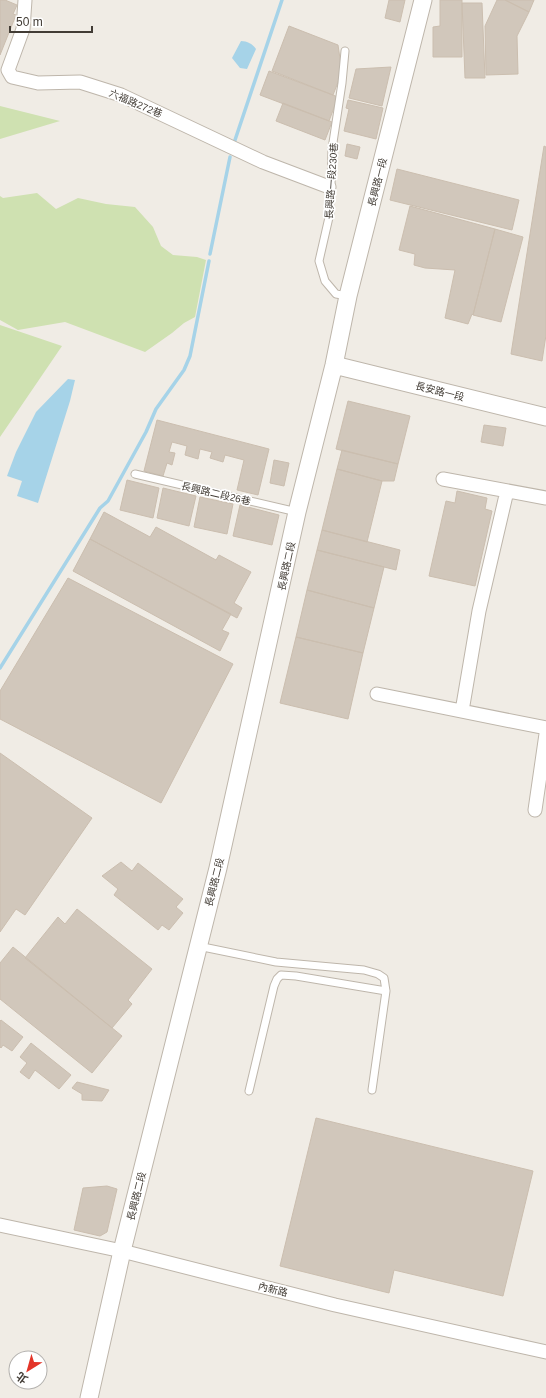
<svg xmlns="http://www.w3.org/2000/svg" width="546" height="1398" viewBox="0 0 546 1398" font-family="Arial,'Noto Sans TC',sans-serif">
  <rect width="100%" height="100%" fill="#f0ece5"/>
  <path fill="#cfe1b1" d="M0 106 60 121 0 139Z
    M37 193 56 209 78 198 106 204 135 207 153 227 161 246 173 255 197 257 206 260 195 317 184 323 172 333 145 352 65 322 18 330 0 320V196L3 198Z
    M0 325 62 346 0 437Z"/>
  <path fill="#a6d3e8" d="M241 41C247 41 253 44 256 49L247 69 240 68 232 58Z
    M68 379 75 380 70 401 38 503 17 496 22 481 7 476 16 452 36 412Z"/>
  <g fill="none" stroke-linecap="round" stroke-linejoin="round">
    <path stroke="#a6d3e8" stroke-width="3.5" d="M234 143 282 0
      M210 254 230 157
      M0 668 100 508 108 501 146 432 156 409 184 370 190 356 209 261"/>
  </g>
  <path fill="#d1c7bb" stroke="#cbbeaf" d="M0 0H5L17 5 13 14 16 15 0 55Z
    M389 0H405L400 22 385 18Z
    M440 0H462V57H433V27L440 26Z
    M497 0H505L529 12 517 36 518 74 486 75 485 26Z
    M505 0H534L529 12Z
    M462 3H482L485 78H465Z
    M289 26 338 45 342 72 333 95 272 71Z
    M391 67 382 106 349 98 356 69Z
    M269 71 338 97 329 121 260 95Z
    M348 100 383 108 376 139 344 131 349 109 346 108Z
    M283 103 332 122 325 140 276 121Z
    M347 144 360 147 357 159 345 156Z
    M544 146 546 147V335L542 361 511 354Z
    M397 169 519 200 512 230 390 200Z
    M410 206 495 229 473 315 472 314 468 324 445 318 455 270 425 268 414 265 415 254 399 250Z
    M495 229 523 237 501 322 473 315Z
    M348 401 410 416 398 464 336 449Z
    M157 420 269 449 258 495 237 490 244 460 225 455 223 462 210 458 212 452 200 449 198 459 185 455 187 446 172 442 169 452 175 453 172 465 167 463 163 476 144 471Z
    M484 425 506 428 503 446 481 442Z
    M342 450 398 464 394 481H382L337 469Z
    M274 460 289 463 284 486 270 483Z
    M337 469 382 481 367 542 322 530Z
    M127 480 159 488 153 518 120 510Z
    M163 488 196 496 189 526 157 518Z
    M457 491 487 498 485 509 492 511 475 586 429 576 446 501 455 503Z
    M200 497 233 504 227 534 194 527Z
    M240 505 279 515 272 545 233 536Z
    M104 512 150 537 156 527 216 560 219 555 251 572 234 603 242 608 237 618 90 539Z
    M322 530 400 550 396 570 317 550Z
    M90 539 231 614 222 630 229 633 220 651 73 571Z
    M317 550 384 567 374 608 307 590Z
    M68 578 233 664 161 803 0 719V691Z
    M307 590 374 608 363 653 296 637Z
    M296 637 363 653 348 719 280 703Z
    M0 753 92 818 25 915 16 909 0 932Z
    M121 862 132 871 138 863 183 899 176 907 183 913 169 930 162 925 158 930 114 895 118 889 102 876Z
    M77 909 152 969 128 1000 132 1004 112 1028 25 958 58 917 65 924Z
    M13 947 122 1036 92 1073 0 999V963Z
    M1 1020 23 1037 12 1051 3 1045 1 1048 0 1047V1021Z
    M31 1043 71 1075 59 1089 35 1070 29 1079 20 1072 27 1063 20 1057Z
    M77 1082 109 1090 102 1101 82 1100V1094L72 1088Z
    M316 1118 533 1171 503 1296 394 1270 389 1293 280 1266Z
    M107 1186 117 1189 107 1232 100 1236 74 1230 83 1188Z"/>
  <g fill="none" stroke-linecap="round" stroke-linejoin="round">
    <defs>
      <path id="service" d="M345 51 342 83 332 149 331 186 329 187 330 213 319 261 325 281 336 294 348 296
        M135 474 297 512
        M198 946 276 962 364 970 378 974 384 978 386 991 372 1090
        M249 1091 274 986 277 979 281 975 296 976 386 991"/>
      <path id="minor" d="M25 0 23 29 8 70 12 77 38 83 80 82 121 95 263 162 329 187
        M443 479 546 498
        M377 694 546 728
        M462 711 479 611 507 491
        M535 810 546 734
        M0 1225 122 1251 335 1305 546 1352"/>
      <path id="tertiary" d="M334 365 546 417
        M89 1398 122 1251 218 868 297 512 334 365 348 296 423 0"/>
    </defs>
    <use href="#service" stroke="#beb6ab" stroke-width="9"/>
    <use href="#minor" stroke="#beb6ab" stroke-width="15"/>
    <use href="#tertiary" stroke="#beb6ab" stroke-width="19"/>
    <use href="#service" stroke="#fff" stroke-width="7"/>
    <use href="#minor" stroke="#fff" stroke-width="13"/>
    <use href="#tertiary" stroke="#fff" stroke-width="17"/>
  </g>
  <g text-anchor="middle" stroke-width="3.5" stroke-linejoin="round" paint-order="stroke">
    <g font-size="10" fill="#423c35" stroke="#fff">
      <text transform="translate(136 103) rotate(23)" y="4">六福路272巷</text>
      <text transform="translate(331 181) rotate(-86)" y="4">長興路一段230巷</text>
      <text transform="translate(377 182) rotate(-76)" y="4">長興路一段</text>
      <text transform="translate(440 391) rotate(14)" y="4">長安路一段</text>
      <text transform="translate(216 493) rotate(13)" y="4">長興路二段26巷</text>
      <text transform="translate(286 566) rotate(-78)" y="4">長興路二段</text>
      <text transform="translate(214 882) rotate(-76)" y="4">長興路二段</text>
      <text transform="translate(136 1196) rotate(-76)" y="4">長興路二段</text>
      <text transform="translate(273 1289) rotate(14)" y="4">內新路</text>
    </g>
  </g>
  <g transform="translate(28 1370) rotate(217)"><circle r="19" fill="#ffffff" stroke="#b3b1ae"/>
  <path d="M0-3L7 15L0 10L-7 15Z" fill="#e33529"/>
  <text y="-6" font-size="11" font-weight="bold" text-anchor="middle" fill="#423c35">北</text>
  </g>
  <path d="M10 26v6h82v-6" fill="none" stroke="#423c35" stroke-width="2"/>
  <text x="16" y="26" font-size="12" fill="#423c35" stroke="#ffffff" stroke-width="3" paint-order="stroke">50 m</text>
</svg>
